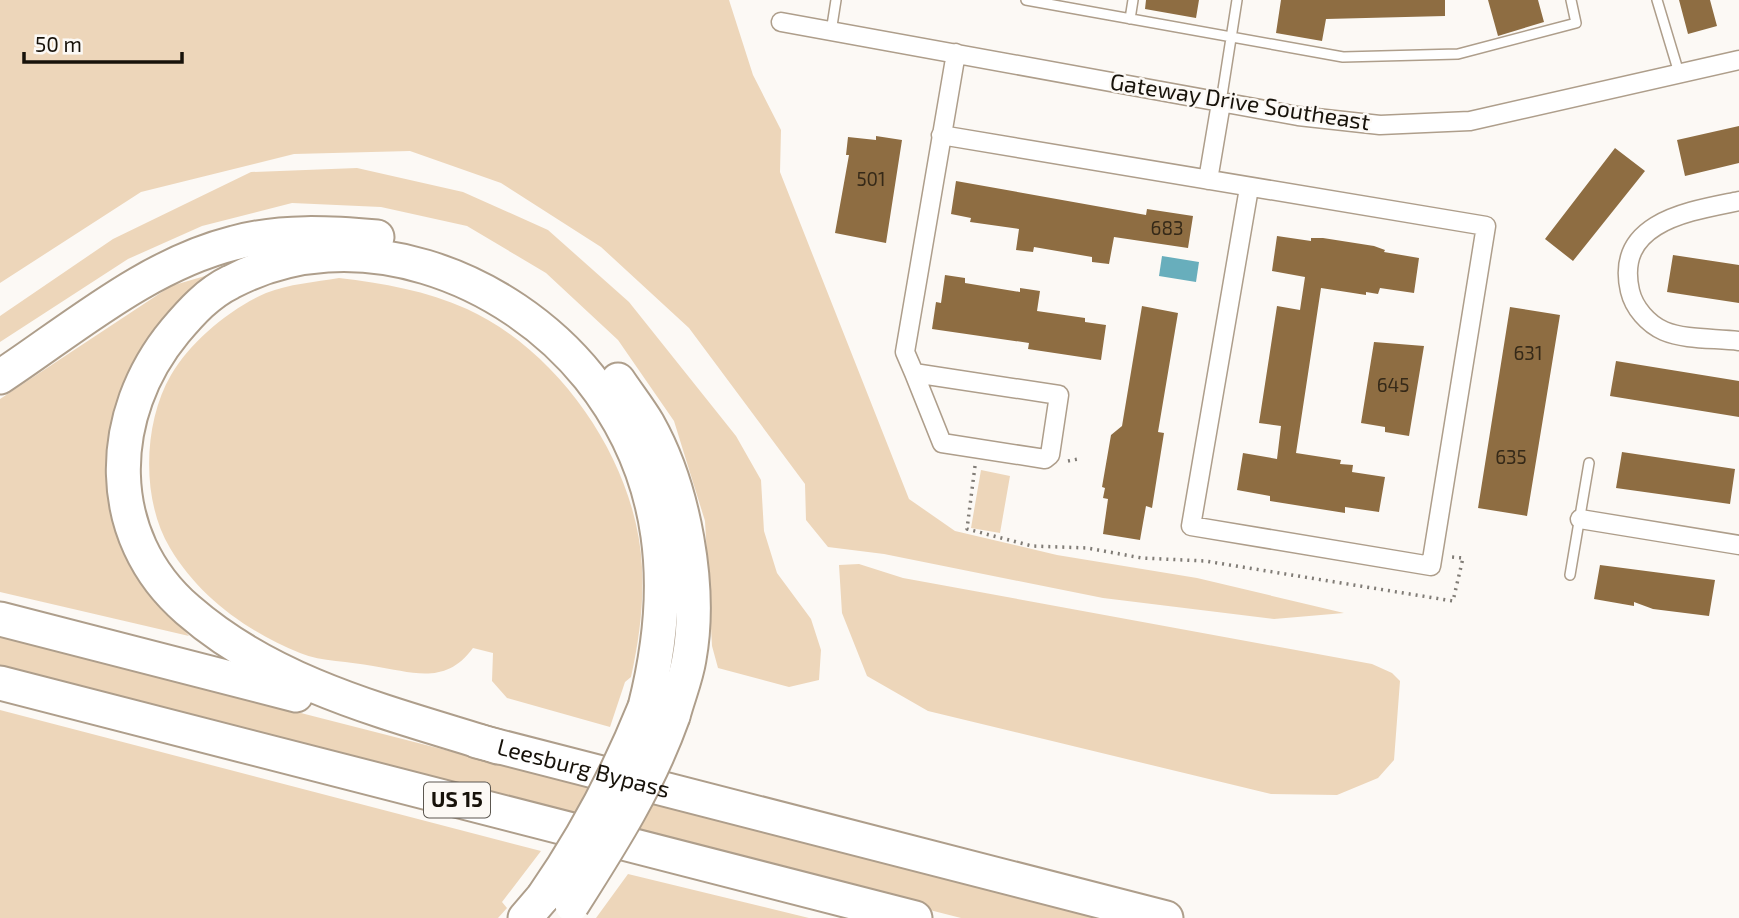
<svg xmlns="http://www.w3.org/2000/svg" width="1739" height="918" viewBox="0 0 1739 918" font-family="'Exo 2',sans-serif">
  <rect width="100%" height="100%" fill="#fcf9f5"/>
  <path fill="#edd6ba" d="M0 0H729L753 75 781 130 780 172 909 499 955 531 1057 555 1197 578 1344 613 1274 619 1103 598 884 554 828 547 806 520 805 484 689 328 601 247 501 183 410 151 294 154 141 192 0 283Z
    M357 168 463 192 548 230 629 302 736 436 761 480 764 531 777 573 811 619 821 650 819 680 789 687 718 668 712 646 705 521 674 421 618 340 546 273 467 226 381 207 292 203 202 226 128 259 0 342V316L113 239 251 172Z
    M215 273 188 293 141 348 125 378 110 442 148 589 189 636 0 592V399L171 286Z
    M339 278C383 283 427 291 467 309 561 352 637 464 642 567 644 604 639 641 631 677L625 682 610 727 507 698 492 681 493 653 473 648C445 686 413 672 373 666 349 661 322 662 300 653 248 632 199 597 170 548 141 500 143 423 171 375 191 341 230 309 266 293 289 284 315 282 339 278Z
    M981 470 1010 476 1000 533 971 528Z
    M859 564 903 578 1372 664 1392 673 1400 681 1394 760 1378 778 1337 795 1271 794 928 711 867 676 842 613 839 565Z
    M0 636 1102 918H961L0 673Z
    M0 710 541 851 502 902 507 908 498 918H0Z
    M628 874 809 918H596Z"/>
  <path fill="#68aebc" d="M1162 256 1199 262 1196 282 1159 276Z"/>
  <path fill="#8e6d42" d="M1146 0H1199L1196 18 1145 9Z
    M1281 0H1445V16L1326 19 1322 41 1276 33Z
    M1488 0H1538L1544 22 1498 36Z
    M1679 0H1710L1717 26 1688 34Z
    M1739 126V163L1685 176 1677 140Z
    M876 136 902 140 886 243 835 233 849 155H846L848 137 876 140Z
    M1615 148 1645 171 1573 261 1545 239Z
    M956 181 1146 215 1147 209 1193 216 1188 248 1114 237 1109 264 1092 262V257L1034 247 1033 252 1016 250 1019 229 970 222 971 218 951 214Z
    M1277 236 1311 241V238H1323L1374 246 1385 250 1384 252 1419 258 1414 293 1380 288 1378 294 1366 292V295L1321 288 1296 453 1341 460 1340 464 1353 465 1352 472 1385 477 1379 512 1345 507V513L1270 501V496L1237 490 1243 453 1277 459 1281 426 1259 423 1277 306 1300 310 1305 277 1272 271Z
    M1673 255 1739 265V303L1667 292Z
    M945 275 965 278V283L1020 292V288L1040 291 1037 311 1085 318V322L1106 325 1101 360 1028 349 1029 343 932 329 936 302 941 303Z
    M1142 306 1178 313 1158 432 1164 433 1152 508 1146 506 1140 540 1103 534 1108 499 1103 498 1105 488 1102 487 1111 435 1122 426Z
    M1510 307 1560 315 1527 516 1478 508Z
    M1374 342 1424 346 1409 436 1385 432V427L1361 423Z
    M1616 361 1739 381V417L1610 396Z
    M1622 452 1735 469 1730 504 1616 488Z
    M1600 565 1715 580 1709 616 1653 609 1634 602V606L1594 599Z"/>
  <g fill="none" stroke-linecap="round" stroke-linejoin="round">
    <defs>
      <path id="service" d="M1026 0 1343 57 1458 54 1576 23 1571 0
        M1657 0 1679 73
        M1130 19 1133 0
        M831 32 836 0
        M1221 102 1237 0
        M1570 575 1589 463"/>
      <path id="minor" d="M781 22 1298 116 1380 125 1470 121 1739 60
        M941 135 1486 226 1431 566 1191 526 1249 188
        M1208 180 1221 103
        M1739 201C1691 211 1614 221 1630 291 1634 308 1648 324 1664 331 1685 340 1716 338 1739 341
        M914 373 1059 395 1050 455 1045 459 942 443Z
        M914 373 905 352 956 53
        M1580 519 1739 545"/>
      <g id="motorway">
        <path d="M0 377C74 328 147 265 234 243 281 230 330 233 377 237"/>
        <path d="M618 380C628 395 639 409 648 424 684 488 702 587 689 659 686 678 678 697 673 716"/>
        <path d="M0 619 296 695"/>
        <path d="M0 683 915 918"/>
        <path id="s1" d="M477 741 1166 918"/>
        <path d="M498 747C390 713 275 686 188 610 102 536 106 414 175 331 191 312 208 293 231 282 354 217 507 275 589 377 668 476 675 589 645 707"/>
        <path d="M525 918 543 897"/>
      </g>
    </defs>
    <use href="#service" stroke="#ae9e8b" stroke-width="12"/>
    <use href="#minor" stroke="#ae9e8b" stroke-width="21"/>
    <use href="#motorway" stroke="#ae9e8b" stroke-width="37"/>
    <path stroke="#807c76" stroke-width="3.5" stroke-dasharray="2 5" stroke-linecap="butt" d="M1068 461 1078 459
      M975 466 967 529 1032 546 1087 548 1142 558 1205 561 1453 601 1463 558 1452 557"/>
    <use href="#service" stroke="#fff" stroke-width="9"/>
    <use href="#minor" stroke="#fff" stroke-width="18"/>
    <use href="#motorway" stroke="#fff" stroke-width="33"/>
    <defs>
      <path id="motorway-bridge" d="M543 897C584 838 618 774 645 707
        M572 905C612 842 648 786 673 716"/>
    </defs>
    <use href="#motorway-bridge" stroke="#ae9e8b" stroke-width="37" stroke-linecap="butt"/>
    <use href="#motorway-bridge" stroke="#fff" stroke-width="33"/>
  </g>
  <g text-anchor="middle" stroke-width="5" stroke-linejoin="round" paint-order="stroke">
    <g font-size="19" fill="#352918">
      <text x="871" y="186">501</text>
      <text x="1167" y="235">683</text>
      <text x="1528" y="360">631</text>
      <text x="1393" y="392">645</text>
      <text x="1511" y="464">635</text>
    </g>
    <rect fill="#fcf9f5" stroke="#5c5750" stroke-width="2" x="424" y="782.5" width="66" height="35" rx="5"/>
    <g font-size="21" font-weight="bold" fill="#17120a">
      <text x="457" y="807">US 15</text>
    </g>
    <g font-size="23" fill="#17120a" stroke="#fcf9f5">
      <text transform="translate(1240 102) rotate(9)" y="8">Gateway Drive Southeast</text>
      <text dy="8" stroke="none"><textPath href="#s1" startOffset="110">Leesburg Bypass</textPath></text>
    </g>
  </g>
  <path d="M24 52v10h158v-10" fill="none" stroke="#17120a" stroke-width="3.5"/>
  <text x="35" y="52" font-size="21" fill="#17120a" stroke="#fcf9f5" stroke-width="5" paint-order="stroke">50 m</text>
</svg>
